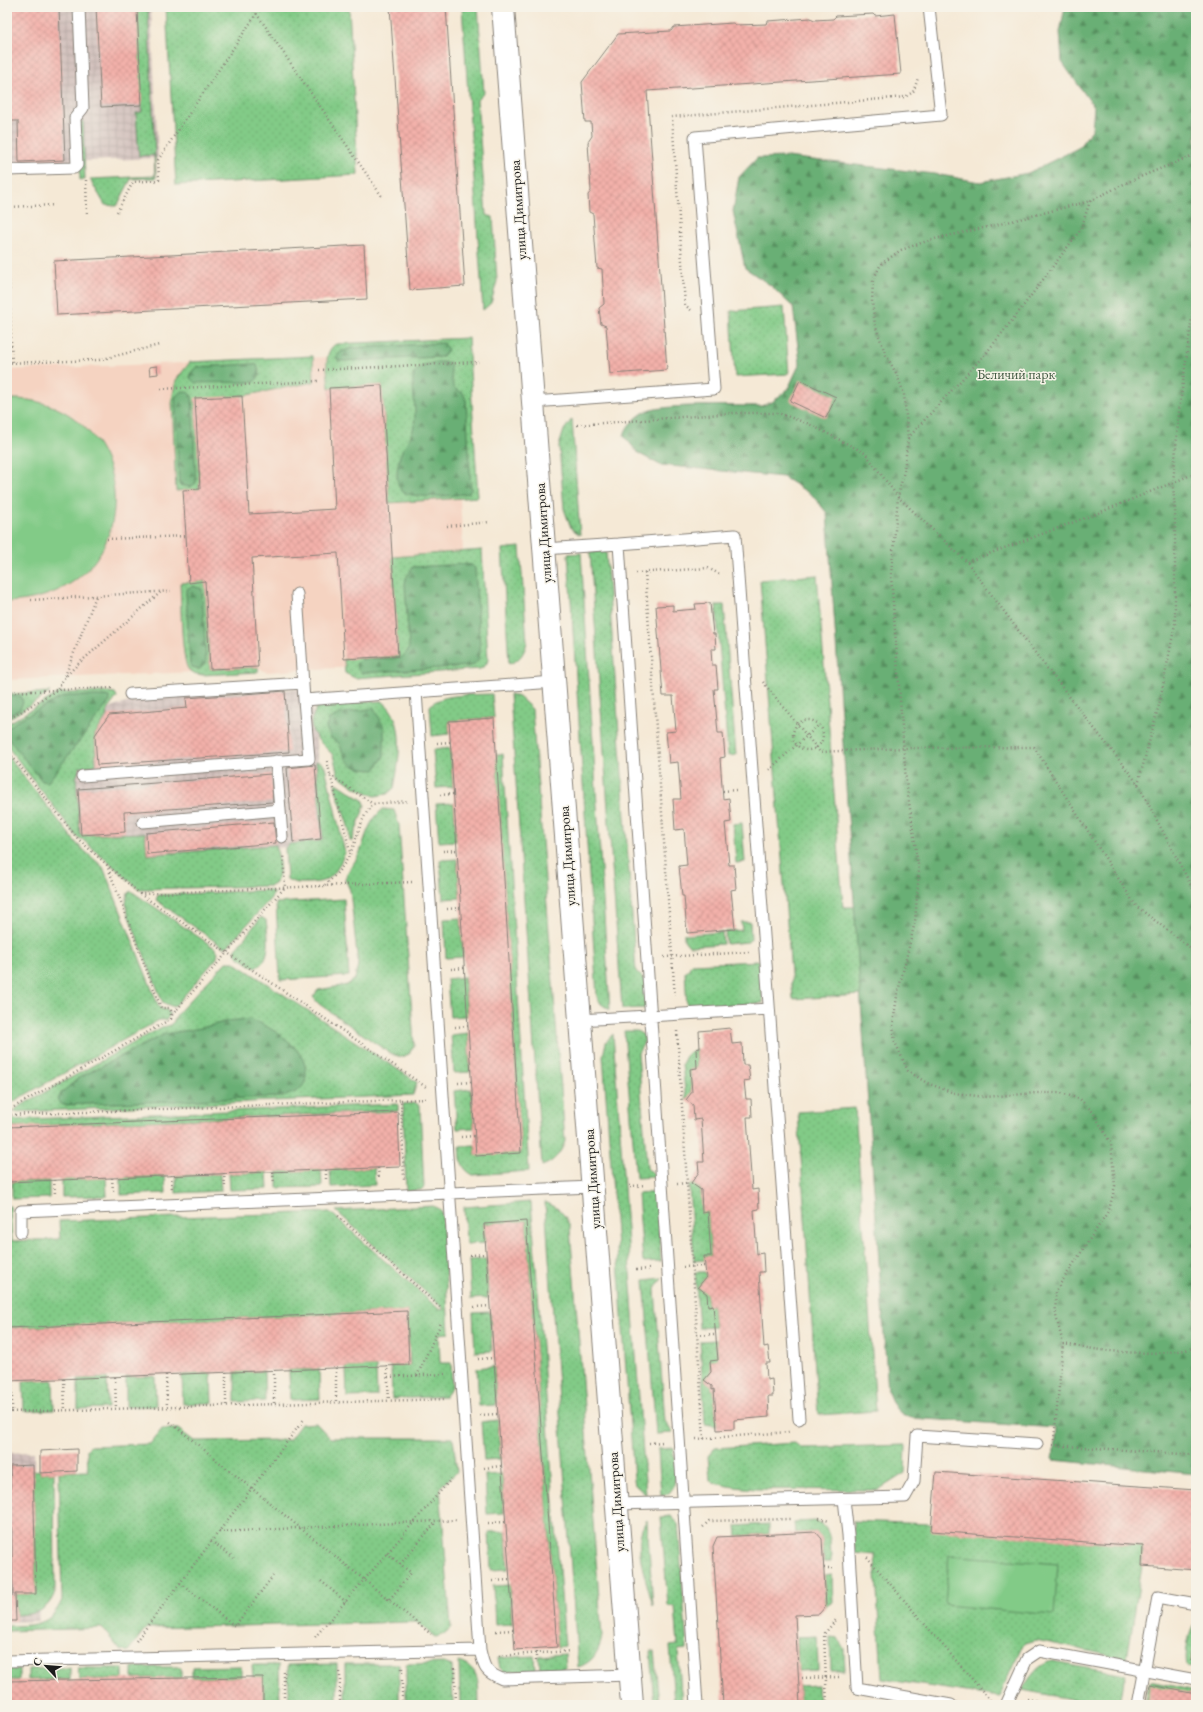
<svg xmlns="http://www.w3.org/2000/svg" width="1203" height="1712" viewBox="0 0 1203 1712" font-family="'EB Garamond',serif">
  <defs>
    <pattern id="industrial-grid" width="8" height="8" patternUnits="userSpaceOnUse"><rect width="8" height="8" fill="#d1c0bc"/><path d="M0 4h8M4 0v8" fill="none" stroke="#b3a4a1"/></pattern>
    <pattern id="green-dots" width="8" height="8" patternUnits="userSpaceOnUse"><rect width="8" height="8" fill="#82cb87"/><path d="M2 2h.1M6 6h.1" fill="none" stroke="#70ae74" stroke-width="1.8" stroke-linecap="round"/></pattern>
    <pattern id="forest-firs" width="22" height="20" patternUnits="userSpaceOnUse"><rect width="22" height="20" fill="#69af74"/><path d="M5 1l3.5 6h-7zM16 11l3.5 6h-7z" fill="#568e5e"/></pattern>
    <pattern id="building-cross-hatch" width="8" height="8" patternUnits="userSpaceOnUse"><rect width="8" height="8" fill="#f3b1aa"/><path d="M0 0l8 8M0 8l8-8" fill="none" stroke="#d09892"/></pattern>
  </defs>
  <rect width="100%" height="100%" fill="#f7f3e8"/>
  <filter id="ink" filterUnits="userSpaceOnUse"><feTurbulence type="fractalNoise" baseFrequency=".025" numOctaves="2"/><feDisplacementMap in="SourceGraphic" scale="8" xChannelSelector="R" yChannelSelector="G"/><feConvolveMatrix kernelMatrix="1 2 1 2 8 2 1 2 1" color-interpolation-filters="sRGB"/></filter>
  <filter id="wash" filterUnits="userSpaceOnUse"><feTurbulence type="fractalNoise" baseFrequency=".012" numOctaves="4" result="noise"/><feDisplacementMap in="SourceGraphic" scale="16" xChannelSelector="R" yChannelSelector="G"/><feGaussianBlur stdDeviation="0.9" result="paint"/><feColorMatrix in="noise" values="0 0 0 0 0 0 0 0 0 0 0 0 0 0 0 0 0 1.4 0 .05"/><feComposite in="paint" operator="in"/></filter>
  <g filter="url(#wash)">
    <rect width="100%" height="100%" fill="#f5e9d6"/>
    <path fill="#f5d3c1" d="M456 352 465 498 460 499 463 551H469L475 660 266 672 258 667 195 672 7 680V370Z"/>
    <path fill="url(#industrial-grid)" d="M7 7H151L158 158 18 164 7 160Z
      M307 688 311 694 313 711 325 840 317 845 145 857 80 835 75 768 104 710 129 702 166 696Z
      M34 1452 39 1621 7 1622V1453Z"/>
    <path fill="url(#green-dots)" stroke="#4f7452" d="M166 7H349L358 175 176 185Z
      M462 7H478L484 93 477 100 486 215 493 217 497 281 491 303 483 310Z
      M137 10H148L156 178 131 179 117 206 105 205 90 179 155 176 154 155 139 156 136 113 142 112Z
      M83 120 85 180H80L78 125Z
      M784 307 789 374 735 377 731 311Z
      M468 338 478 497 389 503 382 385 329 388C328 374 322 352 336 344Z
      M313 356 314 382 242 396 195 399 200 489 176 491 172 399 176 380 190 362Z
      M572 419 580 535 571 528 564 509 559 446 564 430Z
      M520 547 527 642C524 654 520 660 509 664L502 549Z
      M482 550 488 660 486 665 480 669 355 678 345 673 344 659 398 656 392 557Z
      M606 551 636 971 647 982 648 1008 622 1009 590 552Z
      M581 553 610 1010 601 1004 597 997 568 554Z
      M817 575 843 907H855L861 995 793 999 760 580Z
      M205 581 210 669 258 667V672L203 675C198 674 193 674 189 670 181 663 181 598 180 583Z
      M716 605H724L736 755 728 756Z
      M50 692 49 693 7 720V694Z
      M109 692 115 693 117 697 108 709 106 717 95 735 96 765 80 767 76 778 80 835 145 833 147 855 276 845C278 857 285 881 270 886L139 889 82 839 78 838 7 746V724L59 693Z
      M492 694 494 718 449 721V734L432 736 430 706C440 693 476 695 492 694Z
      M510 694 519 697 532 709 565 1141C561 1153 554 1162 542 1166Z
      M382 701C407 719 399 762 394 788L387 794 375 796 356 788 338 775 333 755 318 740 312 730 311 721 318 704Z
      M450 748 453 787 436 788 433 750Z
      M503 754 529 1171 473 1175C460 1168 461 1159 460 1146L475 1145 476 1155 521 1153 496 755Z
      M7 755 77 844 103 867 159 1007 162 1009 167 1010 170 1015 166 1020H159L7 1105Z
      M316 761 322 763 325 767 345 853C335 874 333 882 309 883 300 883 295 884 287 879L285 848 290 844 320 841 323 839Z
      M337 783 364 801 365 805 352 841H350L349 829 336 790 335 784Z
      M454 803 456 841 439 842 436 804Z
      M383 809 394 810 399 825 414 1045 409 1054 402 1057 391 1054 319 1004 313 997 318 990 347 985 355 979 358 964 350 890 345 879C348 869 356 862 360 852 367 834 368 822 383 809Z
      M742 823 745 862 736 863 733 824Z
      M457 859 460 898 443 899 440 860Z
      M269 890 274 893 271 898 228 946 223 947 156 900 158 895Z
      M131 891 215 948 218 952 217 958 174 1007 163 1003 128 914 126 903 128 893Z
      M344 899 349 976 280 980 276 903Z
      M261 917 266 920C268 935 273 960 255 968L237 956 235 950Z
      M461 918 463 957 446 958 444 919Z
      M741 922H750L751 939 748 942 726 944 725 932 742 930Z
      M722 932 723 944 689 946 684 940V933L686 935Z
      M760 961 763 1003 687 1008 685 972 689 969 691 964Z
      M226 962H234L417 1082 413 1095 14 1112 15 1110 20 1106 162 1027C171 1026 174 1023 177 1014Z
      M464 977 467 1016 450 1017 447 979Z
      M624 1031H637L645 1036V1041L638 1053 647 1168 656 1177 636 1178Z
      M468 1033 470 1072 454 1073 451 1035Z
      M613 1034 646 1495 635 1485 634 1479 603 1056 606 1042Z
      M696 1049 697 1068 690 1069 692 1092 686 1100 682 1064 687 1054Z
      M471 1089 474 1128 457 1129 454 1091Z
      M416 1103 420 1106 424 1187 421 1190 406 1191 403 1104Z
      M398 1104V1111L7 1127V1120Z
      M855 1108 876 1411 818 1415 798 1112Z
      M374 1168 375 1185 331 1187 330 1170Z
      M321 1170 322 1187 277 1188V1172Z
      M267 1172 268 1189 230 1190 229 1174Z
      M220 1174 221 1191 176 1193V1176Z
      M165 1176 166 1193 121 1195V1178Z
      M106 1178 107 1196 62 1197V1180Z
      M49 1181V1198L12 1199V1182Z
      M691 1183 701 1190 702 1212H708L711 1256H704L705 1260 694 1261 689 1186Z
      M656 1192 661 1261 643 1262 638 1194Z
      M531 1202 565 1646 557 1647 526 1221 484 1224 485 1243 466 1244 464 1207Z
      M545 1202C558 1207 566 1214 570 1228L602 1636C600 1650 593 1663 578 1667Z
      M7 1206H10L12 1241 60 1239 59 1221 330 1212 440 1310 444 1309 336 1211 433 1206 438 1208 442 1213 449 1333 439 1334 440 1363H451L452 1387 446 1396 392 1399 391 1366 410 1365 407 1311 7 1328Z
      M486 1259 488 1298 471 1299 469 1260Z
      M695 1272H705L706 1277 698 1287 707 1294 708 1306 713 1305 715 1327 699 1328Z
      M662 1278 655 1289 665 1421 673 1433 656 1434 644 1280Z
      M490 1312 492 1351 475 1352 473 1313Z
      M716 1340 718 1360 710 1361 711 1372 704 1380 712 1386V1390L714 1389 717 1426 705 1424 700 1341Z
      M376 1366 377 1396 347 1397 346 1367Z
      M494 1366 496 1405 479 1406 477 1368Z
      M319 1369 320 1399 290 1400 289 1370Z
      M264 1371 265 1401 235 1402V1372Z
      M211 1373 212 1403 183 1404 182 1375Z
      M155 1376 156 1406 126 1407V1377Z
      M107 1378 108 1408 78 1409V1379Z
      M53 1380 54 1410 24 1411 23 1381Z
      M498 1420 500 1459 484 1460 481 1422Z
      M316 1423 330 1438H453L457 1472 440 1487 451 1627C446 1633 442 1636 435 1637L416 1622 146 1628 128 1651H121L102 1628 7 1631V1626C33 1625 50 1627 62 1600L59 1472 88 1471 87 1449 90 1446 150 1444 162 1429H178L194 1441 289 1440 301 1424Z
      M795 1443 801 1448 906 1445 905 1473 878 1490 756 1489 734 1487 713 1483 710 1480 708 1456 715 1448Z
      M673 1448C674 1461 682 1494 661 1496L658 1449Z
      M40 1470V1473L54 1472 55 1592C48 1612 34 1614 16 1615L15 1594H36L33 1471Z
      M502 1474 504 1513 487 1514 485 1475Z
      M671 1516 678 1523 687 1649 678 1650 682 1705H674L670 1646 678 1645 675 1606H668L661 1517Z
      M647 1520 653 1606C647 1582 630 1541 647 1520Z
      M816 1521C833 1528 830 1546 831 1562H824L822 1539 816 1532 795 1533 794 1522Z
      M853 1521 932 1524 931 1530 1143 1546 1142 1566 1127 1659 1036 1640 1026 1643 1021 1648 999 1697 882 1679 875 1555 855 1553Z
      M769 1524V1534L737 1536 736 1526Z
      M506 1531 508 1569 491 1570 489 1532Z
      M832 1574 833 1602 826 1606 824 1575Z
      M510 1585 512 1624 495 1625 493 1586Z
      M1196 1623V1668L1188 1667C1183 1660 1189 1628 1196 1623Z
      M817 1636 818 1670 798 1671 797 1637Z
      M830 1637 838 1638 844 1649 845 1670H831Z
      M650 1651H654L659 1705H654Z
      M565 1654 566 1668 540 1670 539 1656Z
      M534 1656 535 1670 504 1672 500 1668 498 1658Z
      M1052 1661 1125 1674 1120 1705H1104L1022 1690C1030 1677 1037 1665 1052 1661Z
      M459 1662C482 1668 478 1686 479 1705H460Z
      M444 1663 452 1666 453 1705H406V1664Z
      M337 1664V1705H289L288 1665Z
      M345 1664H399V1705H345Z
      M252 1665H279L280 1705H263V1677H253Z
      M241 1666V1677L192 1678V1667Z
      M132 1667H181V1678H132Z
      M70 1668V1679L28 1680V1669Z
      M78 1668H123V1679H79Z
      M7 1669H19V1680H7Z
      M1151 1682H1154L1191 1690 1190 1693 1144 1705 1148 1686Z
      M818 1685 819 1705H800L799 1686Z
      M862 1699 881 1703V1705H854L857 1701Z"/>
    <path fill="url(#forest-firs)" stroke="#426648" d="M1065 7H1196V1474L1053 1460 1056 1428 912 1418C897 1414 893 1406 888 1392L827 513 812 495 783 477 660 465 638 453 624 436C626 426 634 419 643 413 659 403 737 406 761 406L772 402 788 389 800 363 793 307 770 285 745 268 733 211 739 177 757 158 787 157 935 174 980 182 1028 173 1078 148 1092 130 1094 107 1062 62 1060 32Z
      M444 343 448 350 442 357 339 361 336 357 341 352 352 348Z
      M437 362H449C453 369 449 386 457 390 459 391 461 392 463 393L466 400 471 490 469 493C457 496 408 500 401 490 395 481 397 469 399 460 401 448 410 441 413 430 418 413 412 393 413 375 420 366 426 364 437 362Z
      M253 364 257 365 260 375 254 382 195 383 190 378V374L196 367Z
      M183 391 189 393 192 396 196 483 190 487 180 485 179 483 175 397Z
      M465 564 472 565 475 568 480 648C480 658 479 661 471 666L362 673 357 668 356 664 361 659 401 658 407 652 409 647 405 584 406 578 413 567Z
      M193 586 202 589 206 662 200 669 192 667 190 663 186 591 188 588Z
      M7 696H21L23 702 20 709 7 717Z
      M67 696H106L109 697 110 701 48 782 42 781 7 737V729L18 720 60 698Z
      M374 708 384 727V756L375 770C354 769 346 766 340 744L331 738 326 728 329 719 340 714Z
      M249 1019C271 1026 307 1048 306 1074 306 1090 294 1094 279 1097L63 1105 58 1101 61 1093 80 1077 165 1034 201 1028 228 1021Z"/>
    <path fill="#82cb87" stroke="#4f7452" d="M7 399C142 394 158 596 7 602Z
      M949 1555 1058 1564 1054 1615 945 1605Z"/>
    <g id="blocks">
      <path fill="url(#building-cross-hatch)" d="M7 7H59L65 160 19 162 18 121H7Z
        M96 7H148V10H137L142 105 101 107Z
        M390 7H446L465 286 410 290Z
        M873 14 875 16 895 14 901 74 647 91 667 370 610 374 606 326 601 324 599 308 604 304 602 269 597 268 593 214 589 212 588 195 591 191 588 142 592 136 591 122H585L582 82 618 34 671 31 674 27 733 23 736 25 766 24 767 21 811 18 814 20 833 19 836 16Z
        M364 245 367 299 57 315 54 261Z
        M157 366 158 374 150 375 149 367Z
        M800 380 836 397 826 418 790 401Z
        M382 385 398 656 344 659 338 553 252 558 258 667 210 669 205 581 189 583 186 536 183 490 200 489 195 398 242 396 249 514 335 509 329 388Z
        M710 603 713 634H715L716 649H711L712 665H716L718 689H714L718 733H723L725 757 720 758 723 799 729 798 731 822 725 823 729 865H734L736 889 731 890 735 929 687 933 684 896H682L679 866 687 865 684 829 675 830 673 799H681L678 762 669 763 666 732 676 731 673 696H663L656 606 673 605V611L696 609 695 604Z
        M285 691 289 752 97 765 95 735 109 715 187 708 186 698Z
        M494 718 521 1153 476 1156 449 721Z
        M315 765 321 839 293 842 287 768Z
        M271 774 273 802 124 812 125 832 81 835 78 789Z
        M274 822 276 843 147 854 146 833Z
        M730 1028 732 1044 742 1043 743 1065H748L750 1080 744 1081 746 1099H751L752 1117H747L752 1190 758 1189 759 1209 754 1210 757 1254 763 1253 764 1272H759L764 1347 768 1346 770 1363H766L767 1380 772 1379 773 1396H768L769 1417 734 1420V1429L717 1430 714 1389 712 1390V1386L704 1380 711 1372 710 1361 718 1360 713 1305 708 1306 707 1294 698 1287 706 1277 704 1256H711L708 1212 702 1213 701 1190 691 1183 699 1172 698 1162H704L701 1119 694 1120 693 1105 686 1100 692 1092 690 1069 697 1068 696 1049 700 1048 699 1031Z
        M398 1112 400 1167 7 1182V1127Z
        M526 1221 557 1647 515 1650 484 1224Z
        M407 1311 409 1365 7 1381V1328Z
        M77 1449V1471L40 1473V1451Z
        M33 1465 36 1594H15L16 1621H7V1595H13L10 1466Z
        M936 1472 1196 1490V1570L1142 1566 1143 1546 931 1531Z
        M816 1532 822 1539 826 1606 819 1614 795 1615 800 1705H723L713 1546 717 1537Z
        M1195 1638H1196V1662L1191 1660Z
        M246 1677H263V1705H7V1681Z
        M1150 1685 1196 1694V1705H1146Z"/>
    </g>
  </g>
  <g filter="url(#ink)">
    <use href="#blocks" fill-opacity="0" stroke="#888279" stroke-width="1"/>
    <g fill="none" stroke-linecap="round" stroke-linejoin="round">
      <defs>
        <path id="lane" d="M7 170 74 168 77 165 75 118 83 108 79 7
          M533 402 714 389 695 137 941 115 929 7
          M544 549 619 544
          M297 594 304 700 554 682
          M416 691 480 1650C484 1668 485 1672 502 1679L630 1675
          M130 694 303 683
          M82 776 309 759 304 700
          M280 810 282 837
          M143 822 280 810 276 761
          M579 1020 769 1009
          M21 1232V1211L592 1187
          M844 1499 848 1535 857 1688 951 1705
          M616 1504 905 1497 914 1481 917 1436 1037 1444
          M7 1661 480 1650
          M697 1705 619 544 735 535 799 1419
          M1006 1705 1027 1659 1039 1651 1196 1680
          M1138 1705 1158 1597 1196 1604"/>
        <path id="secondary" d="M503 7 632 1705"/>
      </defs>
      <use href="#lane" stroke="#888279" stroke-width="13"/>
      <use href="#secondary" stroke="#888279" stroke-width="24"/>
      <path stroke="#888279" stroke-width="2.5" stroke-dasharray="1 3" stroke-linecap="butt" d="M252 7 383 198
        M86 180 87 213
        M7 207 55 205
        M117 212 133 182 159 180 158 160 261 7
        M7 229 12 363
        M691 310 685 305 672 117 905 97 913 92 918 78
        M7 363 99 360 159 345
        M319 370 479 362
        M161 389 319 381
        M577 425 734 413H778L809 424 865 453 898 497 967 562 1039 658 1138 784 1196 895
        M908 438 987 352 1018 313 1081 229 1090 201
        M447 526 490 522
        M107 539 186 536
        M967 562 1101 512 1196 473
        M645 572 675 998
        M636 573 708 568 721 575
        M31 600 171 591
        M65 676 96 596
        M763 682 820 752 904 748 1034 747 1136 906 1196 952
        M7 692 114 688
        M7 720 57 690 64 678 77 665 162 591
        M793 735a15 15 0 1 1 30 0a15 15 0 1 1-30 0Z
        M437 743 450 742
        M7 750 78 839 140 894
        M327 761C334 792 344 822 350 853
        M769 770 819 725
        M330 775 373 804
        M1138 784 1160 701 1175 624V512L1173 484 1179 411 1196 288
        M723 791 736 790
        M440 795 453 794
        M443 851 457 850
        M412 882 140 894 426 1087
        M325 885C335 876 344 866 350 854 358 837 360 818 373 804L408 801
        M447 909 460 908
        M664 957 749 952
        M451 969 464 968
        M172 1015 285 887 283 854
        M455 1027 468 1026
        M677 1031 704 1439
        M458 1083 471 1082
        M401 1100 426 1099
        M7 1111 171 1019V1011L169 1008H161L107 865
        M7 1115 401 1100 404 1179
        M461 1137 475 1136
        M378 1168 379 1179
        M326 1170V1181
        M273 1172 274 1183
        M224 1173 225 1187
        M171 1175 172 1189
        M112 1178 113 1191
        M54 1180 55 1194
        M677 1184 687 1183
        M7 1186 8 1200
        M630 1186 646 1185
        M338 1216 440 1307
        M470 1255 486 1254
        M683 1267 705 1266
        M636 1270 650 1269
        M474 1307 489 1306
        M697 1335 715 1334
        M1063 1344C1107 1352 1152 1357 1196 1348
        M478 1359 493 1358
        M387 1365 389 1401
        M336 1368V1402
        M274 1370V1404
        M226 1372V1405
        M166 1375 167 1407
        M417 1376 441 1323
        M115 1377 116 1409
        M388 1377 445 1374
        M64 1379 65 1411
        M12 1381V1412
        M7 1412 446 1399
        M480 1415 497 1414
        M170 1422 431 1634
        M696 1439 789 1432
        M1054 1440 1063 1344 1056 1316 1055 1292 1109 1210 1115 1186 1111 1144 1093 1112 1080 1099 1061 1093H1037L985 1097 954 1093 927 1083 908 1071 895 1042 893 1024 897 996 915 922 919 871 906 781 891 575 898 497 904 471 908 438 904 394 897 375 886 355 875 325 872 302 873 280 881 264 901 250 930 240 992 226 1090 201 1128 182 1196 154
        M649 1443 663 1442
        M1053 1445 1196 1455
        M484 1468 501 1466
        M819 1518 829 1521
        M488 1523 505 1522
        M703 1527 709 1521 790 1519
        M219 1532 456 1520
        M211 1541 234 1558
        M387 1553 411 1573 389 1600
        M867 1557 990 1700
        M400 1564 436 1522
        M824 1568H834
        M321 1581 346 1602
        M492 1581 509 1580
        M180 1583 235 1626 273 1576
        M496 1631 513 1630
        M315 1637 451 1479
        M136 1641 305 1418
        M536 1648V1662
        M499 1656 570 1651
        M455 1668 456 1705
        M284 1672V1705
        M798 1678 840 1677
        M1027 1699 1056 1705
        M340 1705V1670
        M402 1705V1668
        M827 1705 824 1634 836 1620"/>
      <use href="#lane" stroke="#fff" stroke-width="11"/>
      <use href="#secondary" stroke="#fff" stroke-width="22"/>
    </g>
  </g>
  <g text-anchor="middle" stroke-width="3" stroke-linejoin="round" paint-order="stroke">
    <g font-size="14" fill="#1c1c1c" stroke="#f7f3e8">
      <text transform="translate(518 210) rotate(-94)" y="5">улица Димитрова</text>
      <text transform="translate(543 533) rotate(-94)" y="5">улица Димитрова</text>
      <text transform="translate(567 856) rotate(-94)" y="5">улица Димитрова</text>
      <text transform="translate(592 1179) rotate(-94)" y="5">улица Димитрова</text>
      <text transform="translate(616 1502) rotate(-94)" y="5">улица Димитрова</text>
    </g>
    <g font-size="14" fill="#405941" stroke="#f7f3e8">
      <text x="1016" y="379">Беличий парк</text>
    </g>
  </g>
  <rect width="1203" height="1712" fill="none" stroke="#f7f3e8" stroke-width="24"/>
  <g transform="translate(46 1666) rotate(296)" stroke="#f7f3e8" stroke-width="3" paint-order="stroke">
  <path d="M0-3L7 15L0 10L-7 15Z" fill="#1c1c1c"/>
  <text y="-6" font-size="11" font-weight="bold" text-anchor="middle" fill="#1c1c1c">С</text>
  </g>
</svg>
